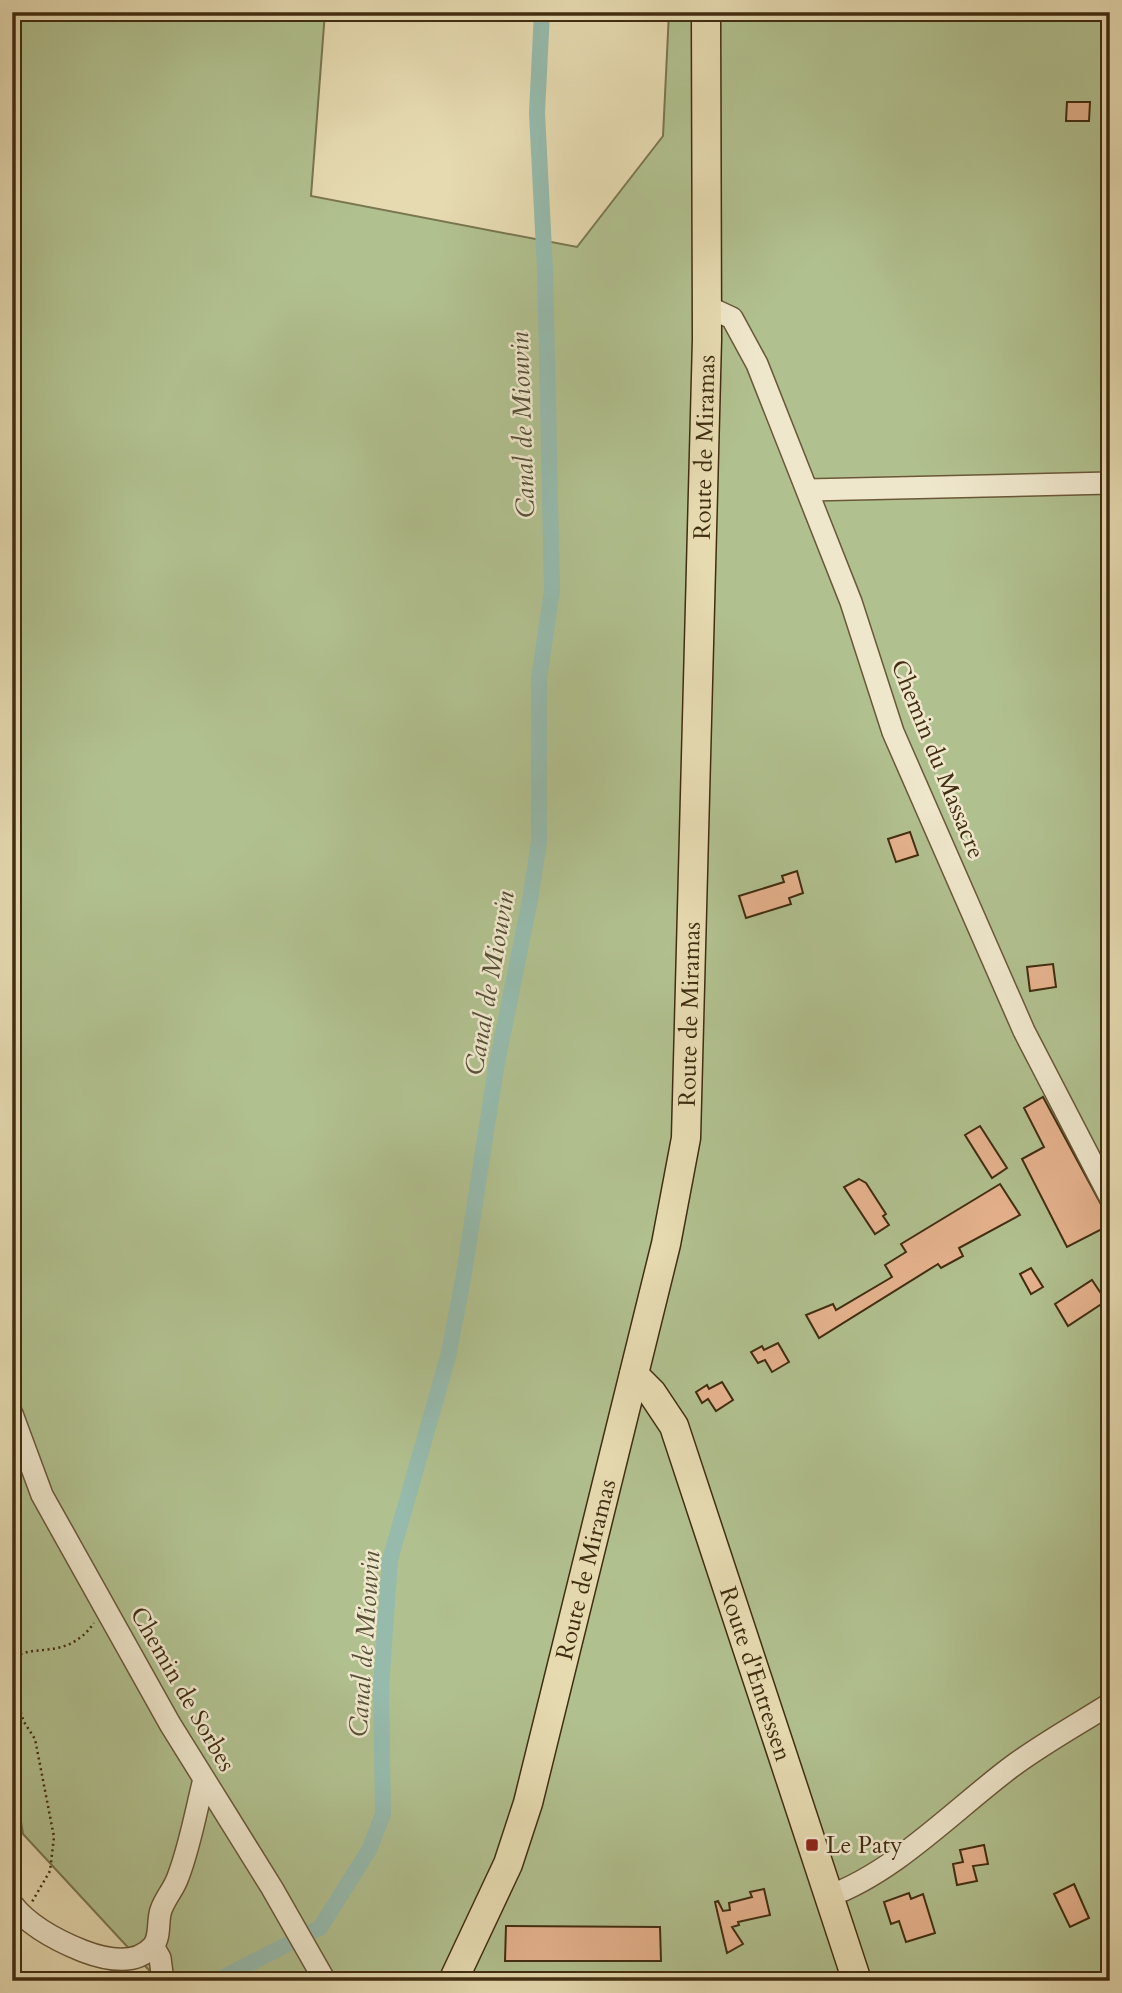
<svg xmlns="http://www.w3.org/2000/svg" width="1122" height="1993" viewBox="0 0 1122 1993" font-family="Cardo,serif">
  <rect width="100%" height="100%" fill="#e6dab1"/>
  <filter id="stains"><feTurbulence type="fractalNoise" baseFrequency=".00286" numOctaves="4"/><feColorMatrix values="0 0 0 0 .2 0 0 0 0 .09 0 0 0 0 .02 0 0 0 .5 -.17"/></filter>
  <radialGradient id="worn" r=".72"><stop offset=".6" stop-color="#630" stop-opacity="0"/><stop offset="1" stop-color="#630" stop-opacity=".3"/></radialGradient>
  <path fill="#b1c08f" stroke="#797650" stroke-width="2" d="M12 12H325L311 196 577 247 663 136 669 12H1110V1981H159L23 1834 12 1768Z"/>
  <g fill="none" stroke-linecap="round" stroke-linejoin="round">
    <path stroke="#96bbad" stroke-width="16" d="M313 1931 320 1928 369 1850 383 1814 381 1688 390 1560 448 1357 463 1280 496 1068 530 900 539 842V679L552 590 545 269 537 113 542 12
      M216 1981 292 1942"/>
  </g>
  <path fill="#e5b28d" stroke="#412d10" stroke-width="2" d="M1067 102H1090L1089 121H1066Z
    M910 832 918 855 896 862 888 839Z
    M797 871 803 893 789 898 791 904 746 918 739 896 784 882 782 876Z
    M1053 964 1056 987 1030 991 1027 967Z
    M1043 1097 1110 1221V1225L1067 1247 1022 1159 1044 1147 1024 1108Z
    M980 1126 1007 1168 992 1178 965 1135Z
    M859 1179 866 1183 886 1214 883 1216 889 1225 875 1234 844 1187Z
    M1000 1184 1020 1215 959 1248 963 1256 941 1268 938 1264 819 1338 806 1315 833 1304 836 1310 892 1277 885 1265 906 1252 901 1244Z
    M1031 1268 1043 1287 1031 1294 1020 1274Z
    M1092 1280 1106 1301 1068 1326 1055 1304Z
    M778 1343 789 1362 772 1372 765 1360 758 1363 751 1352 762 1346 764 1350Z
    M722 1382 733 1400 716 1411 708 1399 702 1403 696 1392 707 1385 709 1389Z
    M984 1845 988 1864 973 1866 977 1881 957 1885 953 1864 963 1862 960 1850Z
    M1074 1884 1089 1918 1070 1927 1054 1894Z
    M764 1889 770 1915 738 1922 739 1925 732 1927 743 1944 727 1953 715 1902 718 1901 723 1911 730 1910 729 1903 752 1897 750 1892Z
    M909 1893 911 1899 923 1894 935 1933 906 1942 899 1921 891 1924 884 1902Z
    M506 1926 660 1927 661 1961H505Z"/>
  <g fill="none" stroke-linecap="round" stroke-linejoin="round">
    <defs>
      <path id="minor" d="M707 311H717L732 318 757 364 851 602 893 732 1024 1031 1110 1197
        M808 490 1110 483
        M12 1414 42 1495 170 1724 272 1888 325 1981
        M829 1896C896 1872 957 1807 1014 1765 1044 1743 1078 1724 1110 1704
        M12 1904C29 1926 58 1941 83 1951 104 1959 135 1967 153 1946 161 1937 157 1921 161 1910 165 1898 174 1889 178 1877 190 1846 196 1811 204 1779
        M153 1946 160 1958 163 1981"/>
      <g id="major">
        <path id="s1" d="M634 1375 652 1393 674 1426 857 1981"/>
        <path id="s2" d="M453 1981 508 1864 528 1803 666 1244 686 1138 707 339 706 12"/>
      </g>
    </defs>
    <use href="#minor" stroke="#6a5838" stroke-width="24"/>
    <use href="#major" stroke="#412d10" stroke-width="31"/>
    <path stroke="#412d10" stroke-width="2.5" stroke-dasharray="2 3.5" stroke-linecap="butt" d="M12 1661C28 1640 65 1664 94 1623
      M12 1686 24 1722 35 1739 54 1837 50 1871 32 1902"/>
    <use href="#minor" stroke="#efe7cc" stroke-width="21"/>
    <use href="#major" stroke="#e6dab1" stroke-width="28"/>
  </g>
  <rect fill="#8f2418" stroke="#efe7cc" stroke-width="2.5" x="805" y="1838" width="14" height="14" rx="3.5"/>
  <g text-anchor="middle" stroke-width="5" stroke-linejoin="round" paint-order="stroke">
    <g font-size="24" fill="#412d10" stroke="#efe7cc">
      <text dy="8" stroke="none"><textPath href="#s2" startOffset="1568">Route de Miramas</textPath></text>
      <text transform="translate(938 759) rotate(68)" y="8">Chemin du Massacre</text>
      <text dy="8" stroke="none"><textPath href="#s2" startOffset="1001">Route de Miramas</textPath></text>
      <text dy="8" stroke="none"><textPath href="#s2" startOffset="434">Route de Miramas</textPath></text>
      <text dy="8" stroke="none"><textPath href="#s1" startOffset="326">Route d'Entressen</textPath></text>
      <text transform="translate(183 1689) rotate(60)" y="8">Chemin de Sorbes</text>
    </g>
    <g font-size="24" fill="#412d10" stroke="#efe7cc" text-anchor="start">
      <text x="826" y="1853">Le Paty</text>
    </g>
    <g font-size="26" font-style="italic" fill="#565037" stroke="#efe7cc">
      <text transform="translate(522 425) rotate(-92)" y="9">Canal de Miouvin</text>
      <text transform="translate(489 983) rotate(-80)" y="9">Canal de Miouvin</text>
      <text transform="translate(364 1644) rotate(-86)" y="9">Canal de Miouvin</text>
    </g>
  </g>
  <rect width="1122" height="1993" fill="none" stroke="#e6dab1" stroke-width="42"/>
  <rect x="14" y="14" width="1094" height="1965" fill="none" stroke="#412d10" stroke-width="3.5"/>
  <rect x="21" y="21" width="1080" height="1951" fill="none" stroke="#412d10" stroke-width="2"/>
  <rect width="100%" height="100%" filter="url(#stains)"/>
  <rect width="100%" height="100%" fill="url(#worn)"/>
</svg>
